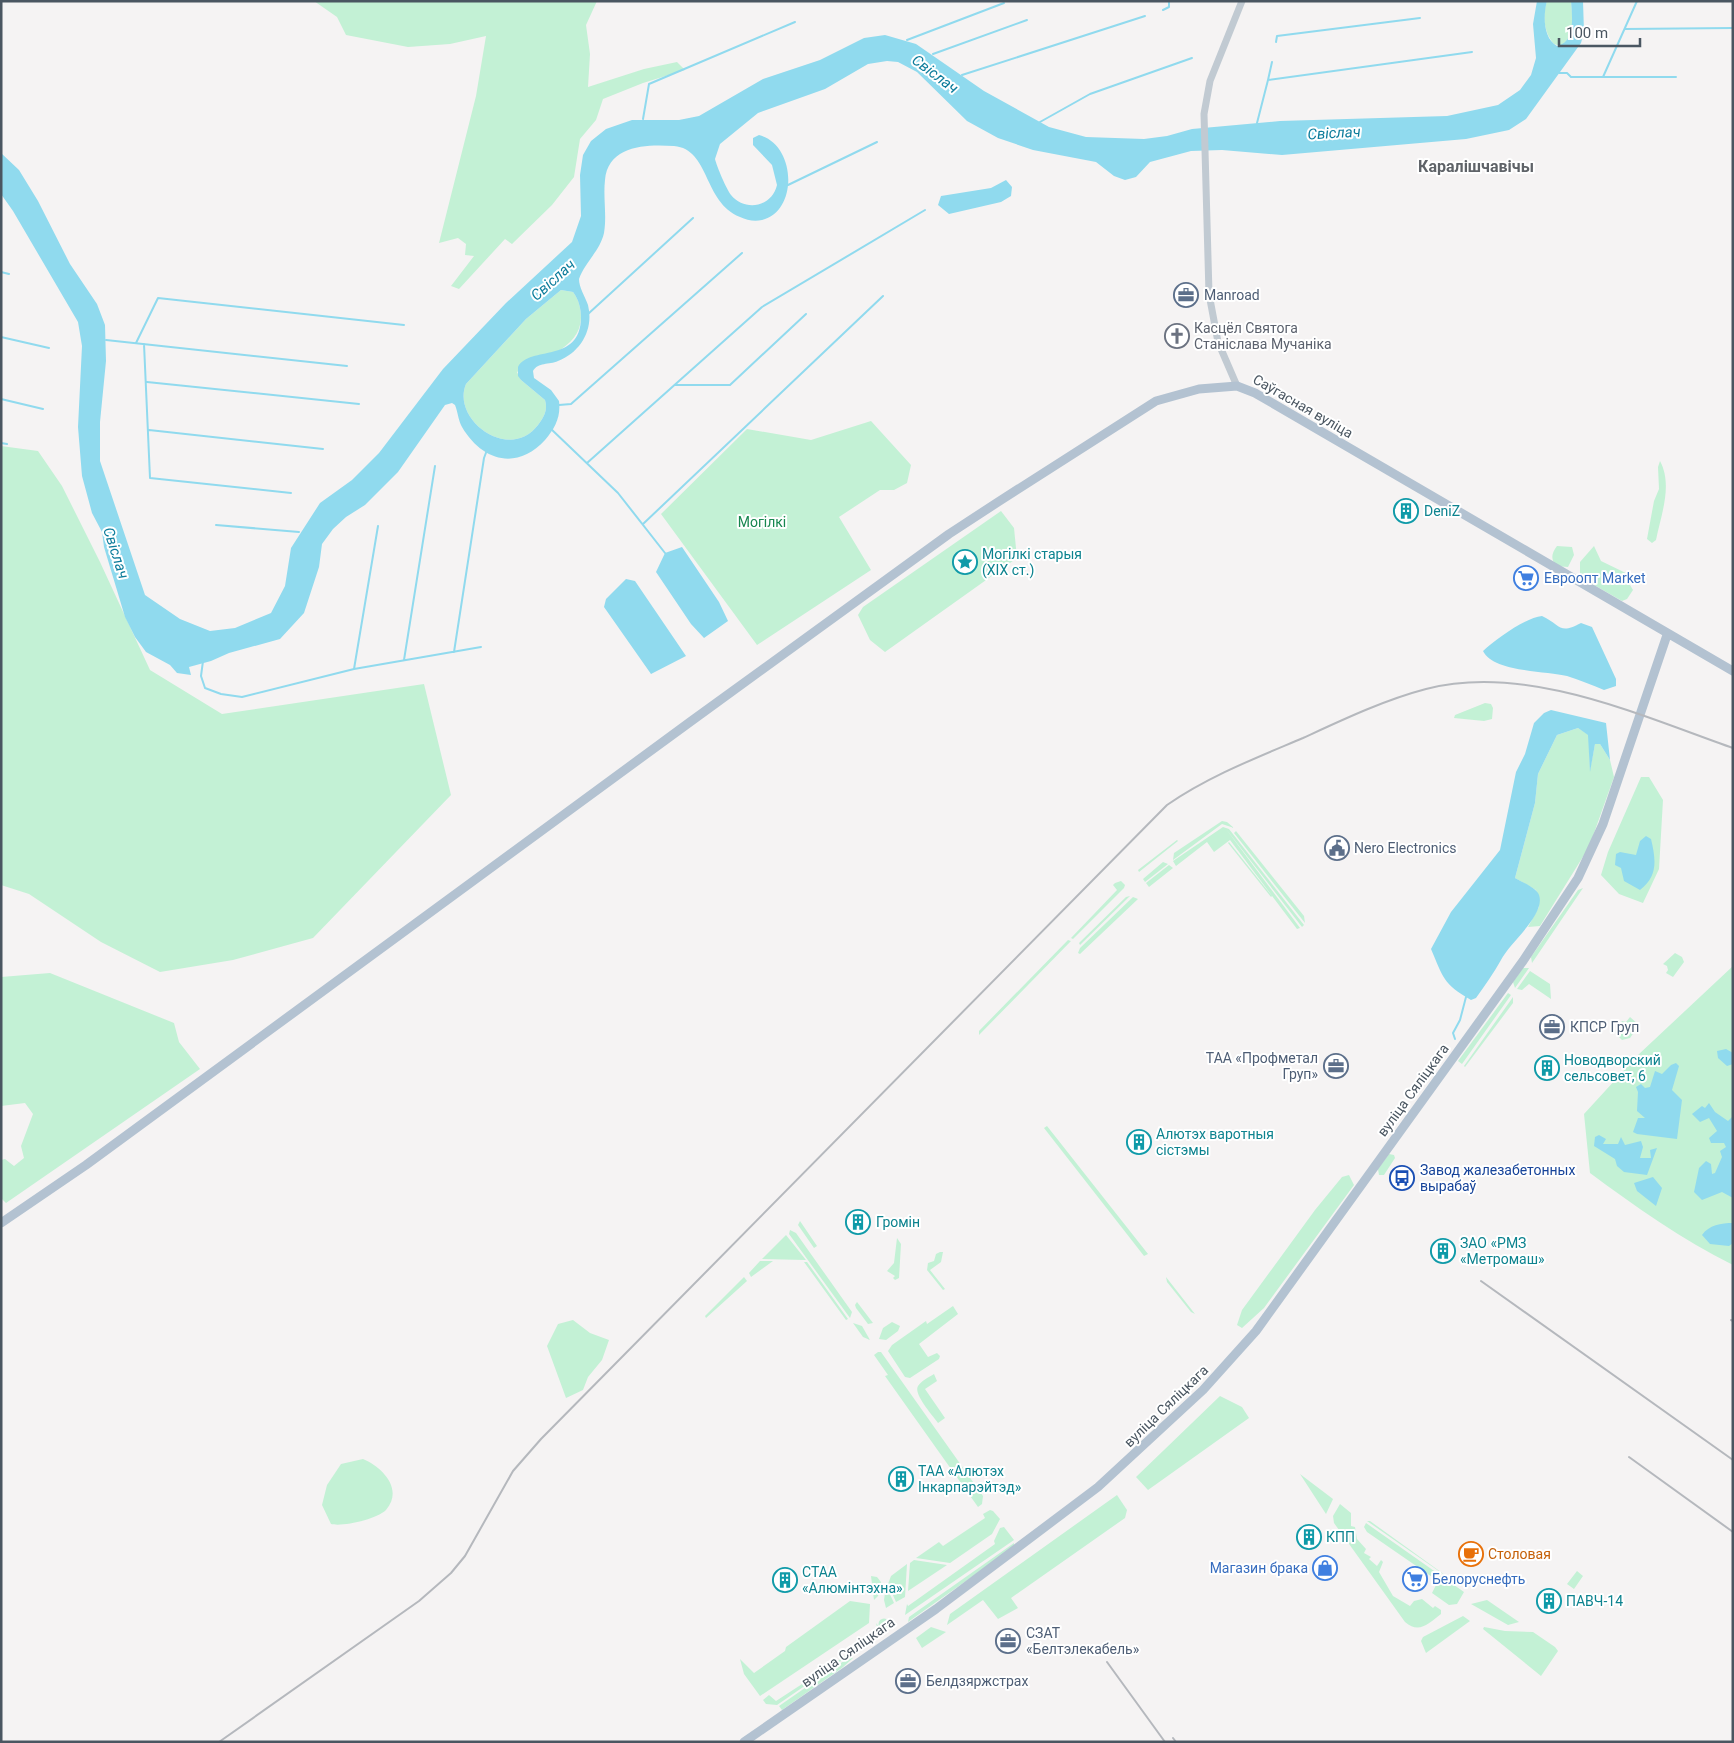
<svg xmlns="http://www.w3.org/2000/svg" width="1734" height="1743" viewBox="0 0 1734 1743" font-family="Roboto,sans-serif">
  <rect width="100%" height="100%" fill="#f5f3f3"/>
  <path fill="#c3f1d5" d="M314 1H597L586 25 590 54 588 87 644 69 677 62 685 70 643 83 603 99 596 120 580 139 574 177 552 205 512 244 505 239 459 289 451 286 474 256 465 255 466 244 458 238 439 243 476 96 486 36 450 44 408 47 346 35 337 17Z
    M1547 1H1571C1572 16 1576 36 1561 46L1554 44C1544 33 1542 16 1547 1Z
    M561 290 573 292C579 300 581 309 581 318 580 349 540 359 517 372L521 380 545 400C548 410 544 417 538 425 509 463 451 419 466 384L526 319Z
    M871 421 911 465 907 483 894 490H880L839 517 871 570 757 645 661 514 747 429 811 440Z
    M1 446 38 451 62 486 100 562 150 670 222 714 424 684 451 795 313 938 233 960 160 972 101 942 29 894 1 885Z
    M1660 461C1673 485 1661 515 1656 540L1652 543 1647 539 1654 501 1659 489 1658 467Z
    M1001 511 1014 528 1017 558 885 652 870 640 858 615 863 607Z
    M1557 546 1572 547 1574 555 1568 567 1556 566C1550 558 1552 553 1557 546Z
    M1594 546 1601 561 1634 577 1630 585 1633 590 1627 599 1622 601 1580 577V562Z
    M1485 703 1491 704 1493 708 1492 719 1484 721 1454 718 1455 715Z
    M1578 728 1589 735 1590 770 1595 744H1600L1610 760 1614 777 1589 847 1540 926 1528 927 1539 907 1536 890 1515 878 1535 803 1538 774 1557 735Z
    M1641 777H1649L1663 800 1659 869 1643 903 1619 894 1601 875 1608 852Z
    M1222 821 1227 822 1234 828 1222 824 1173 860 1174 853Z
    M1223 827 1229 829 1304 925 1302 927 1226 829 1300 928 1297 929 1230 840 1214 852 1207 842 1176 866 1173 861Z
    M1236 831 1304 916 1305 923 1234 833Z
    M1177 840 1178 841 1139 872 1138 870Z
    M1229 842 1272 896 1271 897 1228 843Z
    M1163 862 1168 864 1145 882 1143 879Z
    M1169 865 1173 868 1149 887 1146 883Z
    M1121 881 1125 885 1124 888 1073 939 1071 938 1117 890 1113 885 1115 883Z
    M1583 888 1532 963 1531 957 1578 890Z
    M1130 896 1080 945 1079 943 1126 897Z
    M1133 897 1138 899 1080 954 1078 953 1080 948Z
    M1068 940 1071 941 979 1035V1031Z
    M1675 953 1682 957 1684 962 1673 977 1666 973 1668 970 1667 966 1663 964Z
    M1733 966V1265C1681 1239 1636 1207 1590 1173L1584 1114 1638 1055Z
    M1523 968H1529L1515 988 1513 982Z
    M1530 971 1550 984 1551 999 1529 984 1522 990 1517 989Z
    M50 973 174 1023 179 1042 200 1069 6 1203 1 1198V1160L5 1159 14 1166 24 1158 21 1146 33 1114 25 1103 1 1106V977Z
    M1508 993 1511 995 1462 1064 1458 1061Z
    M1513 997V1003L1465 1067 1464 1066Z
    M1630 1017 1639 1025 1630 1038 1622 1040 1617 1035 1616 1028 1622 1021 1626 1022Z
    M1047 1126 1148 1254 1144 1256 1044 1128Z
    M1389 1154 1394 1155 1395 1158 1384 1175H1379L1378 1169Z
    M1349 1175 1354 1185 1264 1308 1242 1328 1237 1325 1242 1310 1315 1210 1342 1177Z
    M800 1221 817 1246 814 1248 798 1225Z
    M790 1230 796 1233 852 1312 850 1318 789 1234Z
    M786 1235 806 1260 762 1259Z
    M897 1238 901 1244 899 1278 895 1280 893 1278 895 1276 887 1271 894 1263Z
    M940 1252H943L941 1262 930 1270 945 1289 943 1290 927 1270 928 1263 934 1261 936 1254Z
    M760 1261H773L751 1277 749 1273Z
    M804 1262H807L848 1319 846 1320Z
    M744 1277 747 1281 706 1318 705 1316Z
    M1166 1277 1195 1314 1191 1312 1167 1282Z
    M857 1302 873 1323 868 1324 856 1308 855 1305Z
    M953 1306 958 1314 919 1344 928 1357 937 1353 940 1356 939 1359 910 1378 905 1377 888 1351 892 1345 926 1321 927 1324Z
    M573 1320 590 1333 609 1340 602 1360 588 1377 583 1390 566 1398 547 1346 558 1324Z
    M892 1322 900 1326 898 1331 886 1340 879 1339 883 1328Z
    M853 1323 862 1326 870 1340 863 1337Z
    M878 1352H881L983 1496 982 1504 978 1507 885 1376 888 1375 874 1355Z
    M934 1374 937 1381 925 1389 945 1418 938 1423C933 1416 913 1394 918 1386 921 1381 929 1377 934 1374Z
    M1220 1396 1242 1407 1249 1418 1148 1490 1136 1477Z
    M363 1459C382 1467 404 1489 386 1510 377 1519 343 1527 331 1524L322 1505 327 1485 341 1464Z
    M1300 1474 1333 1499 1326 1514Z
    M1117 1495 1127 1510 1125 1518 1011 1598 1018 1608 998 1619 983 1600 947 1625 950 1614Z
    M1340 1504 1351 1513V1526L1355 1527 1357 1539 1366 1549 1364 1553 1371 1557 1369 1559 1377 1566 1381 1560 1383 1562 1379 1572 1393 1596 1410 1606 1414 1601 1422 1599 1433 1608 1435 1606 1441 1610V1614C1428 1624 1419 1634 1405 1622L1334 1523 1333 1516Z
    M990 1510 993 1511 1000 1519 992 1534 950 1563 916 1558 939 1542 943 1546 985 1518 983 1514Z
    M1367 1521H1370L1463 1588Z
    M1366 1523 1464 1592 1457 1604 1449 1605 1432 1593 1438 1581 1367 1532 1364 1527Z
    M1004 1527 1014 1540 905 1615 907 1604 908 1606 995 1544 994 1541 1000 1528Z
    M1014 1543V1547L908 1622 909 1617Z
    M914 1560 947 1565 908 1591 910 1563Z
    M907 1564 905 1597 896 1602 888 1584 891 1576Z
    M1577 1571 1583 1576 1574 1589 1567 1584Z
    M871 1576 877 1577 881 1582 878 1596 874 1600Z
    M886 1586 894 1603 886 1608 884 1600Z
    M1487 1600 1519 1622 1508 1625 1471 1604Z
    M850 1601 870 1604 869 1623 760 1696 744 1674 740 1659 754 1673 785 1651 786 1647Z
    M1463 1616 1470 1621 1426 1653 1421 1641 1423 1637Z
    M878.5 1624a5.5 5.5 0 1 1 11 0a5.5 5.5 0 1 1-11 0Z
    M876 1623 883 1632 777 1705 766 1704 763 1700 769 1695 776 1701 879 1634Z
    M931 1627 946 1632 922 1648 916 1638Z
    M1484 1627 1505 1631 1533 1632 1555 1647 1558 1651 1541 1676 1483 1629Z
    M851 1656 853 1658 842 1668 782 1710 779 1706Z"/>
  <path fill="#90daee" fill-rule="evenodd" d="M1537 1H1547C1543 15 1543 38 1557 46 1576 42 1572 16 1571 1H1583L1584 32 1581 43 1526 119 1509 130 1466 139 1282 155 1222 150 1191 151 1150 162 1136 177 1125 180 1114 176 1096 162 1033 150 998 138 967 121 917 72 898 62 887 61 868 64 825 89 758 113 720 144 715 159C717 167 726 188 731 195 745 212 772 207 777 185L772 165 753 145V138L759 135C796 144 799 211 762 220 754 222 747 220 740 217 703 202 710 149 674 146 647 144 608 145 605 180 603 198 607 215 604 233 600 251 585 262 579 279 579 288 585 296 588 305 594 329 581 352 558 361 549 365 538 362 533 371L534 378 551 390 559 401C561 417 555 428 545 440 517 471 482 461 462 427 458 420 458 412 455 405L452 403 445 405 398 472 365 505 346 517 333 529 322 544 319 567 304 613 280 639 229 653 211 661 189 667 191 675 177 673 170 665 146 652 135 637 125 617 104 547 102 532 92 513 82 476 78 427 82 346 78 322 13 211 1 194V153L19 170 38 201 70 264 97 304 105 325 106 361 100 422V461L145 595 180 619 210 631 235 628 271 613 285 586 291 548 320 503 352 480 379 453 443 369 506 303 572 242 581 216 580 175 583 155 591 141 606 129 632 120H679L699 116 763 79 820 60 864 38 885 35 916 44 984 91 1049 127 1086 137 1144 139 1167 136 1192 129 1280 121 1447 116 1498 105 1520 90 1531 75 1536 58 1533 24ZM561 290 573 292C579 300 581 309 581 318 580 364 530 345 518 367V376L521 380 545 400C548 410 544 417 538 425 509 463 451 419 466 384L526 319Z
    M1006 180 1012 187 1011 196 1001 202 949 214 938 205 941 196 991 188Z
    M682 547 719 602 728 621 704 638 691 624 656 572 665 553Z
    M626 579 635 581 686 656 651 674 604 607 606 599Z
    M1542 616C1561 625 1559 635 1581 623L1592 627 1616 679V686L1604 690C1592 685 1580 680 1567 676 1546 671 1493 672 1483 651 1496 639 1525 618 1542 616Z
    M1551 710 1606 723 1610 760 1600 744H1595L1590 772 1588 735 1578 728 1557 735 1538 774 1535 803 1515 878C1522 882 1537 888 1539 895 1546 915 1509 943 1501 960 1494 973 1485 985 1476 998L1471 1000C1443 984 1443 977 1431 949L1451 912 1500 850 1516 772 1525 754 1534 723 1544 713Z
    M1646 836 1651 839C1656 860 1658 876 1640 890L1624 881 1621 868 1615 865 1616 854 1620 852 1636 855 1640 841Z
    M1726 1049 1733 1053V1064L1727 1066 1718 1058 1717 1051Z
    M1676 1063 1679 1066 1672 1090 1682 1100 1677 1139 1637 1134 1633 1132 1638 1118H1645L1637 1111 1638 1092 1636 1087 1641 1084 1645 1088 1650 1087 1655 1071 1662 1074 1671 1065Z
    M1709 1103 1715 1112 1728 1121 1733 1116V1198L1722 1192 1702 1200 1694 1192 1699 1168 1706 1161 1711 1164 1712 1174 1715 1173 1722 1157 1720 1151 1726 1147 1724 1143H1711L1709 1138 1717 1131 1709 1118 1700 1122 1692 1114 1702 1106 1705 1108Z
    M1599 1135 1606 1139 1603 1144H1618L1621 1137 1625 1145 1641 1141 1643 1147 1640 1158H1651L1650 1150 1657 1148 1647 1175 1624 1172 1617 1166 1615 1159 1594 1146 1595 1137Z
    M1653 1177 1662 1188 1656 1206 1637 1191 1634 1183Z
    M1733 1223V1243L1729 1246 1710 1244 1702 1235C1709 1225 1721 1223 1733 1223Z"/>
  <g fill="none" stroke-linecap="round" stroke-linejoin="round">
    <path stroke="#90daee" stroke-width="2" d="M1163 10 1169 7V1
      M1625 29 1733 28
      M907 40 1004 3
      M1276 42 1277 36 1420 18
      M933 54 1027 20
      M1559 73H1567L1571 77H1603L1637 1
      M962 75 1145 16
      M1604 77H1676
      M1268 80 1272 62
      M643 119 649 84 795 22
      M1040 122 1090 94 1192 58
      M1257 123 1268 80 1472 52
      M788 185 877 142
      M1 272 9 274
      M588 314 693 218
      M1 337 49 348
      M106 340 347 366
      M136 343 158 298 404 325
      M144 344 150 478 291 493
      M147 382 359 404
      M675 385H730L806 314
      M1 399 43 409
      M559 405 571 404 742 253
      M550 428 618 493 665 553
      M149 430 323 449
      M1 443 7 444
      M587 463 762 307 925 210
      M643 524 883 296
      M216 525 299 532
      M454 652 484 458 487 450
      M404 660 435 466
      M203 661 201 676 205 688 221 694 242 697 354 669 481 647
      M354 669 378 526
      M1455 1039 1453 1033 1460 1020 1466 997"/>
    <path stroke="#c1cad2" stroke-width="7" d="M1237 386 1218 342 1209 294 1204 114 1210 81 1242 1"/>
    <path stroke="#b3c2d1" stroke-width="9" d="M1 1223 86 1165 690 722 949 534 998 502 1156 401 1199 389 1237 386 1255 393 1733 671
      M744 1742 936 1609 1098 1487 1203 1390 1256 1331 1523 961 1578 878 1603 824 1667 635"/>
    <path stroke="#b5b8bd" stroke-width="2" d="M1481 1281 1733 1460
      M1731 1320 1733 1321
      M1629 1457 1733 1532
      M1107 1662 1165 1742
      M1173 1738 1176 1742
      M219 1742 419 1601 451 1573 465 1556 513 1471 541 1439 1167 805C1209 776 1256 758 1303 738 1342 720 1384 700 1426 689 1526 663 1639 715 1733 748"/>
  </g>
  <defs>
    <symbol id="office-ring" viewBox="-11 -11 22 22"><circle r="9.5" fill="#fff" stroke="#5c6f8a" stroke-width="1.5"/><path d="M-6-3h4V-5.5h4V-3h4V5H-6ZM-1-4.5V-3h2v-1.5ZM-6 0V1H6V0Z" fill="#5c6f8a"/></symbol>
    <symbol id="church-ring" viewBox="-11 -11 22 22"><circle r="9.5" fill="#fff" stroke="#6b7280" stroke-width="1.5"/><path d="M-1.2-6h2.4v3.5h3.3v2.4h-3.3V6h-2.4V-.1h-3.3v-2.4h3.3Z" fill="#6b7280"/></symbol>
    <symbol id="building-ring" viewBox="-11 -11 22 22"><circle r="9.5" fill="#fff" stroke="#0f9aa8" stroke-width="1.5"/><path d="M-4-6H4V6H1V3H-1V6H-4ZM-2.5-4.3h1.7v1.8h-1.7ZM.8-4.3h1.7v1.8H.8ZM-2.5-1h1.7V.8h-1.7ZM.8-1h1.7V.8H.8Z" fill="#0f9aa8"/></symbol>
    <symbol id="sight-ring" viewBox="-11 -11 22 22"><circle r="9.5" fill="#fff" stroke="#0f9aa8" stroke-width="1.5"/><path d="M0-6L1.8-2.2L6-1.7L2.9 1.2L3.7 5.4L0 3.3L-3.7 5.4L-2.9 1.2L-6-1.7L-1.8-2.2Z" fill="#0f9aa8"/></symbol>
    <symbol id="supermarket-ring" viewBox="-11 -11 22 22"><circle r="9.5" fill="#fff" stroke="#3f7fe0" stroke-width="1.5"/><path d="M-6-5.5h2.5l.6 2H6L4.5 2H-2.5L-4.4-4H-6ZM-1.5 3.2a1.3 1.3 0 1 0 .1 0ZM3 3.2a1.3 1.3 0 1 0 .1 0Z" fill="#3f7fe0"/></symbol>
    <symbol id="civic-ring" viewBox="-11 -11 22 22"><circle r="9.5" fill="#fff" stroke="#5c6f8a" stroke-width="1.5"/><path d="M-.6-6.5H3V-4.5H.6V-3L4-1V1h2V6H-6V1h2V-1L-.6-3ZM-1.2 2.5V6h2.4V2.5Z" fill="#5c6f8a"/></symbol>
    <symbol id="bus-ring" viewBox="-11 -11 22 22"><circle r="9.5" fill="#fff" stroke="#1a4fb4" stroke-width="1.5"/><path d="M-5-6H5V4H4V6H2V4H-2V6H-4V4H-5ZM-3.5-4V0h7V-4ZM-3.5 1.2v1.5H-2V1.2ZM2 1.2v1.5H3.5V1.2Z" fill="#1a4fb4"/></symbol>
    <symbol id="cafe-ring" viewBox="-11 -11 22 22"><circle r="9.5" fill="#fff" stroke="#e8710a" stroke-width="1.5"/><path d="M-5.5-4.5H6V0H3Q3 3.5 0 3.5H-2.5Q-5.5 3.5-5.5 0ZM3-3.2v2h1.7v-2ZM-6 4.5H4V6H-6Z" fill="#e8710a"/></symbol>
    <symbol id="shop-ring" viewBox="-11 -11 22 22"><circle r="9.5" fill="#fff" stroke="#3f7fe0" stroke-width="1.5"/><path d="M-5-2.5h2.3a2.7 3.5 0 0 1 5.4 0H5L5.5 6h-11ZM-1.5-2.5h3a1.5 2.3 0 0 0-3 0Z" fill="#3f7fe0"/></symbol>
  </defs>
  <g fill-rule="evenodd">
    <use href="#office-ring" x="1172" y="281" width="28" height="28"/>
    <use href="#church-ring" x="1163" y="322" width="28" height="28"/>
    <use href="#building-ring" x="1392" y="497" width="28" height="28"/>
    <use href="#sight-ring" x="951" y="548" width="28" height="28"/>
    <use href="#supermarket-ring" x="1512" y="564" width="28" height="28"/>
    <use href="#civic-ring" x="1323" y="834" width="28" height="28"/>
    <use href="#office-ring" x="1538" y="1013" width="28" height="28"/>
    <use href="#office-ring" x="1322" y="1052" width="28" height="28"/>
    <use href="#building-ring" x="1533" y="1054" width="28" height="28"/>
    <use href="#building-ring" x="1125" y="1128" width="28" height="28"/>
    <use href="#bus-ring" x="1388" y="1164" width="28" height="28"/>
    <use href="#building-ring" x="844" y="1208" width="28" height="28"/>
    <use href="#building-ring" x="1429" y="1237" width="28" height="28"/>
    <use href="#building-ring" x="887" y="1465" width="28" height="28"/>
    <use href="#building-ring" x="1295" y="1523" width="28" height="28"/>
    <use href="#cafe-ring" x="1457" y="1540" width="28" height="28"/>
    <use href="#shop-ring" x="1311" y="1554" width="28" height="28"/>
    <use href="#supermarket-ring" x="1401" y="1565" width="28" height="28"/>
    <use href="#building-ring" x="771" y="1566" width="28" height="28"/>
    <use href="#building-ring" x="1535" y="1587" width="28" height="28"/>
    <use href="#office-ring" x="994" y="1627" width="28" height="28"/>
    <use href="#office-ring" x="894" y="1667" width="28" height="28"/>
  </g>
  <g text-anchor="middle" stroke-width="4" stroke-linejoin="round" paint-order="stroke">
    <g font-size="14" fill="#4e5e75" stroke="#fff" text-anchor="start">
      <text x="1204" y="300">Manroad</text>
      <text x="1354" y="853">Nero Electronics</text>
      <text x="1570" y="1032">КПСР Груп</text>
      <text x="1318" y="1063" text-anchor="end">ТАА «Профметал<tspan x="1318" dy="16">Груп»</tspan></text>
      <text x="1026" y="1638">СЗАТ<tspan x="1026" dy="16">«Белтэлекабель»</tspan></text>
      <text x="926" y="1686">Белдзяржстрах</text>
    </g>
    <g font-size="14" fill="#5b616d" stroke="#fff" text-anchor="start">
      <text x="1194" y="333">Касцёл Святога<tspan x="1194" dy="16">Станіслава Мучаніка</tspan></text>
    </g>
    <g font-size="14" fill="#4a5661" stroke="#fff">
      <text transform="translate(1303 406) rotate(30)" y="5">Саўгасная вуліца</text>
      <text transform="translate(1413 1090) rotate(-54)" y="5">вуліца Сяліцкага</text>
      <text transform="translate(1166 1406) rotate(-44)" y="5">вуліца Сяліцкага</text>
      <text transform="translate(848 1652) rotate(-35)" y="5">вуліца Сяліцкага</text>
    </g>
    <g font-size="14" fill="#0d838f" stroke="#fff" text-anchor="start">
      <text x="1424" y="516">DeniZ</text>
      <text x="982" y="559">Могілкі старыя<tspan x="982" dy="16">(XIX ст.)</tspan></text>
      <text x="1564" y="1065">Новодворский<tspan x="1564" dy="16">сельсовет, 6</tspan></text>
      <text x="1156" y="1139">Алютэх варотныя<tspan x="1156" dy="16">сістэмы</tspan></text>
      <text x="876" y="1227">Громін</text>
      <text x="1460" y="1248">ЗАО «РМЗ<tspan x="1460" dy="16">«Метромаш»</tspan></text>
      <text x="918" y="1476">ТАА «Алютэх<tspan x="918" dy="16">Інкарпарэйтэд»</tspan></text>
      <text x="1326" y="1542">КПП</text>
      <text x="802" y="1577">СТАА<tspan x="802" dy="16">«Алюмінтэхна»</tspan></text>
      <text x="1566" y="1606">ПАВЧ-14</text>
    </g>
    <g font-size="14" fill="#17864f" stroke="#fff">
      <text x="762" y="527">Могілкі</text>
    </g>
    <g font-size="14" fill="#366cbe" stroke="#fff" text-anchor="start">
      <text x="1544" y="583">Евроопт Market</text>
      <text x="1308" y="1573" text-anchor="end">Магазин брака</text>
      <text x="1432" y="1584">Белоруснефть</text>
    </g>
    <g font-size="14" fill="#164399" stroke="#fff" text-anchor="start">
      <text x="1420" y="1175">Завод жалезабетонных<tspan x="1420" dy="16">вырабаў</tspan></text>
    </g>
    <g font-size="14" fill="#c56008" stroke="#fff" text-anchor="start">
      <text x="1488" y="1559">Столовая</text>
    </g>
    <g font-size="15" font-style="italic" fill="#0c7c9b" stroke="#fff">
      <text transform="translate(935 74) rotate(37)" y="5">Свіслач</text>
      <text transform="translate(1334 133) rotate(-3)" y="5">Свіслач</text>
      <text transform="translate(553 280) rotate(-42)" y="5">Свіслач</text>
      <text transform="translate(116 553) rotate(72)" y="5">Свіслач</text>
    </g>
    <g font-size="16" font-weight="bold" fill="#5f6368" stroke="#fff">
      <text x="1476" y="172">Каралішчавічы</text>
    </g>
  </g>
  <rect width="1734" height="1743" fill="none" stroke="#4a5661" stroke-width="5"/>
  <path d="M1559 38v8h81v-8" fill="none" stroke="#4a5661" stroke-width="2.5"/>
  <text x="1566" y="38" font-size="15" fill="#4a5661" stroke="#ffffff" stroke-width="4" paint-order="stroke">100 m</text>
</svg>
